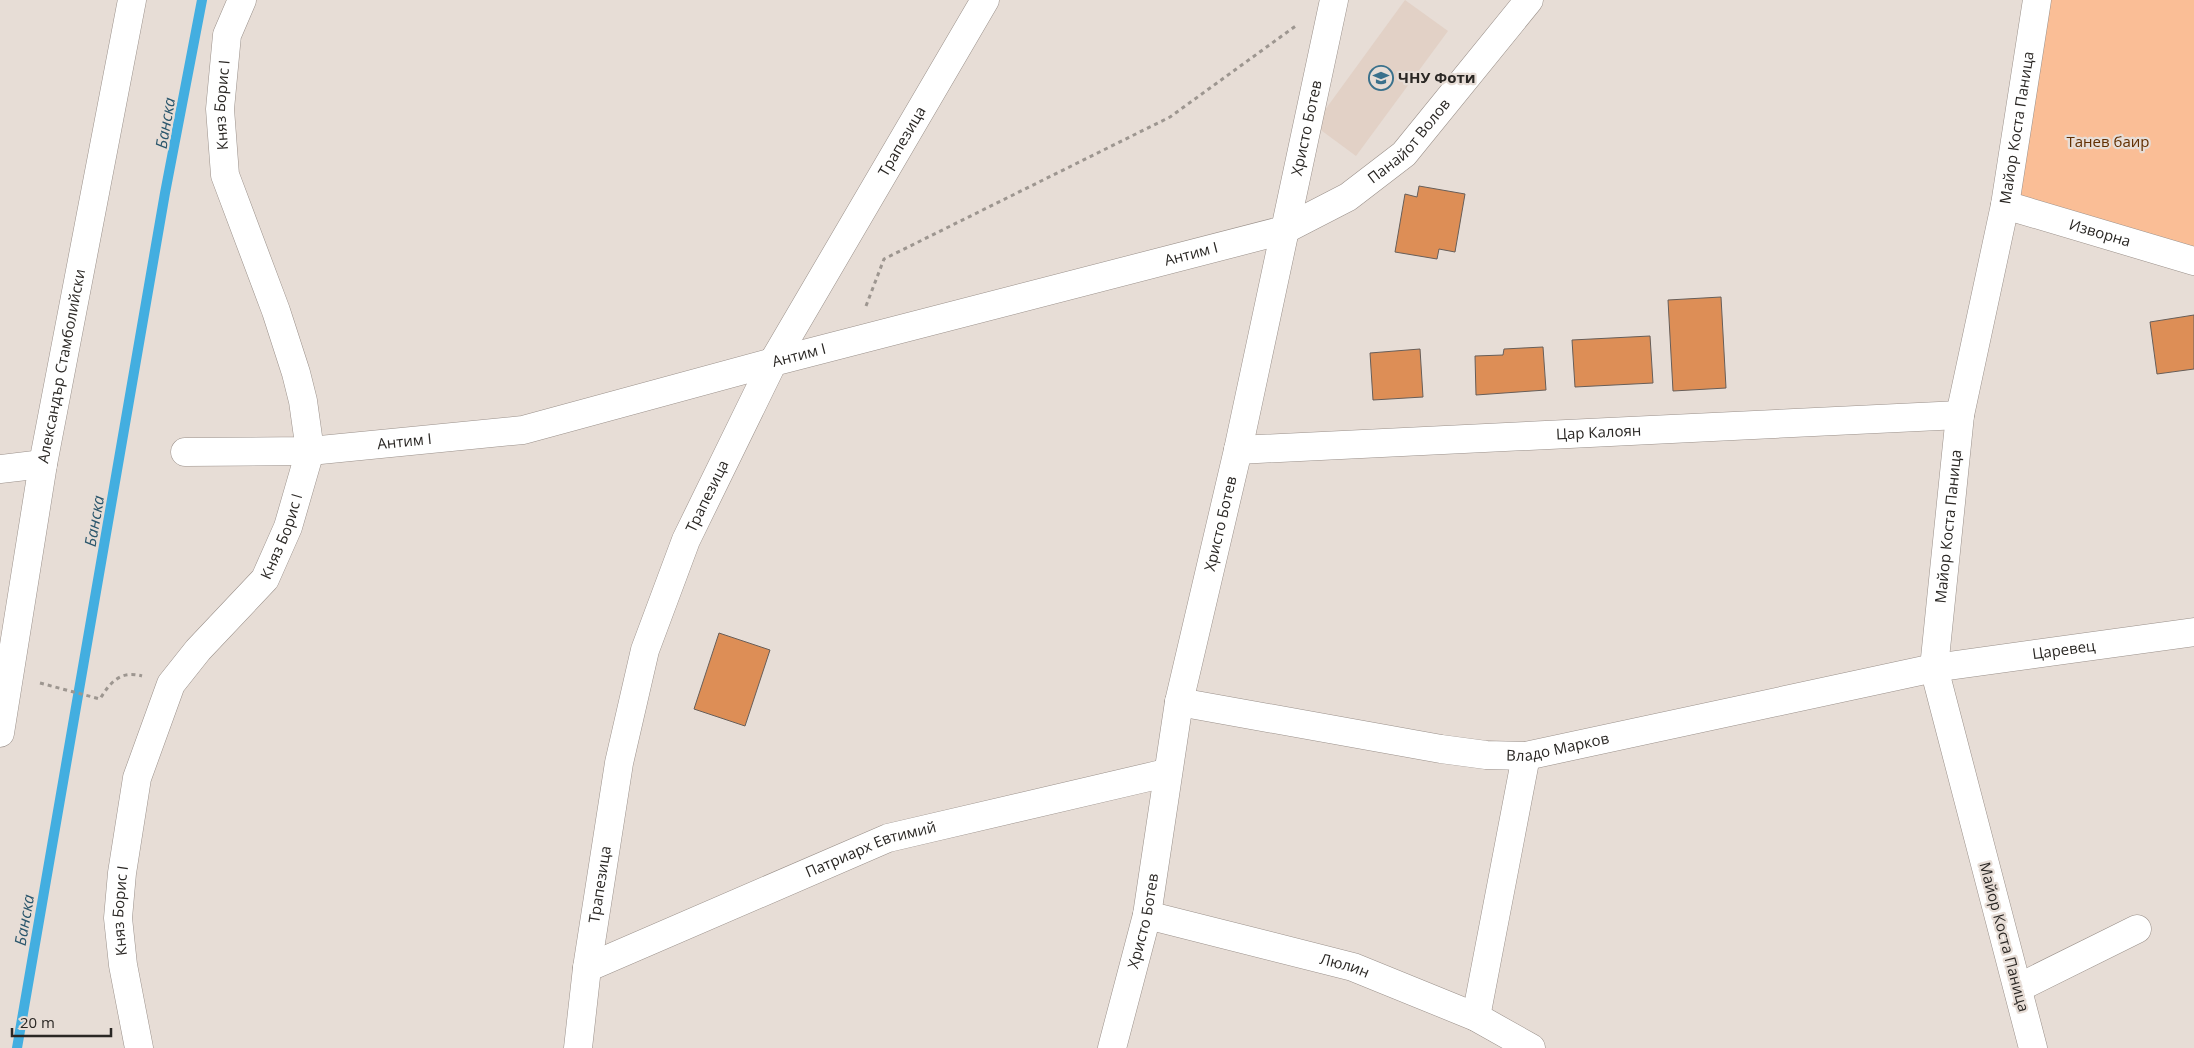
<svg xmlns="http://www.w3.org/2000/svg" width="2194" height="1048" viewBox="0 0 2194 1048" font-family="'Open Sans',sans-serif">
  <rect width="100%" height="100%" fill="#e7ddd6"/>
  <path fill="#e2d1c6" d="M1405 0 1448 31 1356 156 1314 125Z"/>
  <path fill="#fabe96" d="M2051 0H2194V253L2005 205Z"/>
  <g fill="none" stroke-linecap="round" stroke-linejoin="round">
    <path stroke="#43aee0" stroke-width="10" d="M17 1048 165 193 202 0"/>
  </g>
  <path fill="#dd8e56" stroke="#675e59" d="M1419 186 1465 194 1455 252 1439 249 1437 259 1395 252 1405 194 1417 197Z
    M1721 297 1726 388 1673 391 1668 300Z
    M2194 315V369L2157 374 2150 322Z
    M1650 336 1653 383 1575 387 1572 340Z
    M1543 347 1546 390 1476 395 1475 356 1503 355 1504 349Z
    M1420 349 1423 397 1373 400 1370 353Z
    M719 633 770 650 745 726 694 709Z"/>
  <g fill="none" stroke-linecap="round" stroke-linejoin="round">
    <defs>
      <g id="minor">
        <path id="s1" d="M2005 205 2194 261"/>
        <path id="s2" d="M1238 450 1960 415"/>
        <path id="s3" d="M185 452 310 451 523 430 773 362 1284 230 1348 197 1404 154 1529 0"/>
        <path d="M0 469 43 464"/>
        <path id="s4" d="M1179 702 1441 749 1486 755 1526 756 1934 668 2194 632"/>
        <path id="s5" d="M0 733 43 464 132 0"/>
        <path id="s6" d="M1147 915 1353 967 1476 1017 1531 1048"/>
        <path id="s7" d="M587 968 888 838 1166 773"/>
        <path d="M2018 988 2137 929"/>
        <path d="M1476 1017 1526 756"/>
        <path id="s8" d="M139 1048 123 965 118 918 122 873 137 778 171 684 198 650 265 579 288 527 310 451 303 401 296 373 276 311 225 175 220 109 227 35 242 0"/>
        <path id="s9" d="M578 1048 587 968 619 763 645 650 686 540 773 362 985 0"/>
        <path id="s10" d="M1112 1048 1147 915 1179 702 1238 450 1334 0"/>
        <path id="s11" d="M2033 1048 1934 668 1960 415 2005 205 2037 0"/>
      </g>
    </defs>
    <use href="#minor" stroke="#9a908a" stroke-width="29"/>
    <path stroke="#9d9690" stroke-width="3" stroke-dasharray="4 4" stroke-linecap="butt" d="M866 306 884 259 1170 117 1297 25
      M40 683 100 699C110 682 121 670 142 676"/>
    <use href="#minor" stroke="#fff" stroke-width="28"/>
  </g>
  <defs>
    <symbol id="school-ring" viewBox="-11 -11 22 22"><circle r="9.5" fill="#e7ddd6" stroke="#3a718c" stroke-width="1.5"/><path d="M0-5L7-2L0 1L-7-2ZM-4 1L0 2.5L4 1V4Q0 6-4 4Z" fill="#3a718c"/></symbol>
  </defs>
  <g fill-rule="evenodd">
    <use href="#school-ring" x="1367" y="64" width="28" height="28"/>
  </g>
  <g text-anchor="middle" stroke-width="4.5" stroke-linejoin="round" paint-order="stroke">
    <g font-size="15" font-weight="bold" fill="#2a2724" stroke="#e7ddd6" text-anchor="start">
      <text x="1398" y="83">ЧНУ Фоти</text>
    </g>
    <g font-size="15" fill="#2a2724" stroke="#e7ddd6">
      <text dy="5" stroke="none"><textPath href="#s8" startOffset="1010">Княз Борис I</textPath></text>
      <text dy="5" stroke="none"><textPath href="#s10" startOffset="941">Христо Ботев</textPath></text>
      <text dy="5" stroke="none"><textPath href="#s11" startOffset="940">Майор Коста Паница</textPath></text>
      <text dy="5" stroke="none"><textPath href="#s3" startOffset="1281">Панайот Волов</textPath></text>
      <text dy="5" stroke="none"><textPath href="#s9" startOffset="975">Трапезица</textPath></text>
      <text dy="5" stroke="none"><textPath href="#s1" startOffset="99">Изворна</textPath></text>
      <text dy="5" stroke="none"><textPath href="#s3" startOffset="1030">Антим I</textPath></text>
      <text dy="5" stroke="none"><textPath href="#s3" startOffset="625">Антим I</textPath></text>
      <text dy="5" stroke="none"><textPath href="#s5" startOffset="372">Александър Стамболийски</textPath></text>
      <text dy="5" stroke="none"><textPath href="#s2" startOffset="361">Цар Калоян</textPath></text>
      <text dy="5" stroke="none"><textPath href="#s3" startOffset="220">Антим I</textPath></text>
      <text dy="5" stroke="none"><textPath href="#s9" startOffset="570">Трапезица</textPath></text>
      <text dy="5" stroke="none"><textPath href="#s10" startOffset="536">Христо Ботев</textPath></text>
      <text dy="5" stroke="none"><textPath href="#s11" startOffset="535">Майор Коста Паница</textPath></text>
      <text dy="5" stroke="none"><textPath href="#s8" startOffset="560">Княз Борис I</textPath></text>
      <text dy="5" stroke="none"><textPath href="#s4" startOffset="900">Царевец</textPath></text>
      <text dy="5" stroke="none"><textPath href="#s4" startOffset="384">Владо Марков</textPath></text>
      <text dy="5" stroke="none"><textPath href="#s7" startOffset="308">Патриарх Евтимий</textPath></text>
      <text dy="5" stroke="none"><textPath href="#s9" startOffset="165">Трапезица</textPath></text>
      <text dy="5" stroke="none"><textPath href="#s8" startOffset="139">Княз Борис I</textPath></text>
      <text dy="5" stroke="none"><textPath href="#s10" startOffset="131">Христо Ботев</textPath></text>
      <text transform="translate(2004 937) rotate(75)" y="5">Майор Коста Паница</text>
      <text dy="5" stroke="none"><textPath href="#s6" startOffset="204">Люлин</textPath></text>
    </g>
    <g font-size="15" fill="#622f01" stroke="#e7ddd6">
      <text x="2108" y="147">Танев баир</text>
    </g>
    <g font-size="16" font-style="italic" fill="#2a566c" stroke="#e7ddd6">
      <text transform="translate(165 123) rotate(-80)" y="6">Банска</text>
      <text transform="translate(94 521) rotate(-80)" y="6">Банска</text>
      <text transform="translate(24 920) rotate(-80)" y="6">Банска</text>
    </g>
  </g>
  <path d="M12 1028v8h99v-8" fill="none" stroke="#2a2724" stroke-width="2.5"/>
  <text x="20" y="1028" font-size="15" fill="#2a2724" stroke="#e7ddd6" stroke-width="4" paint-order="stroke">20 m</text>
</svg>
